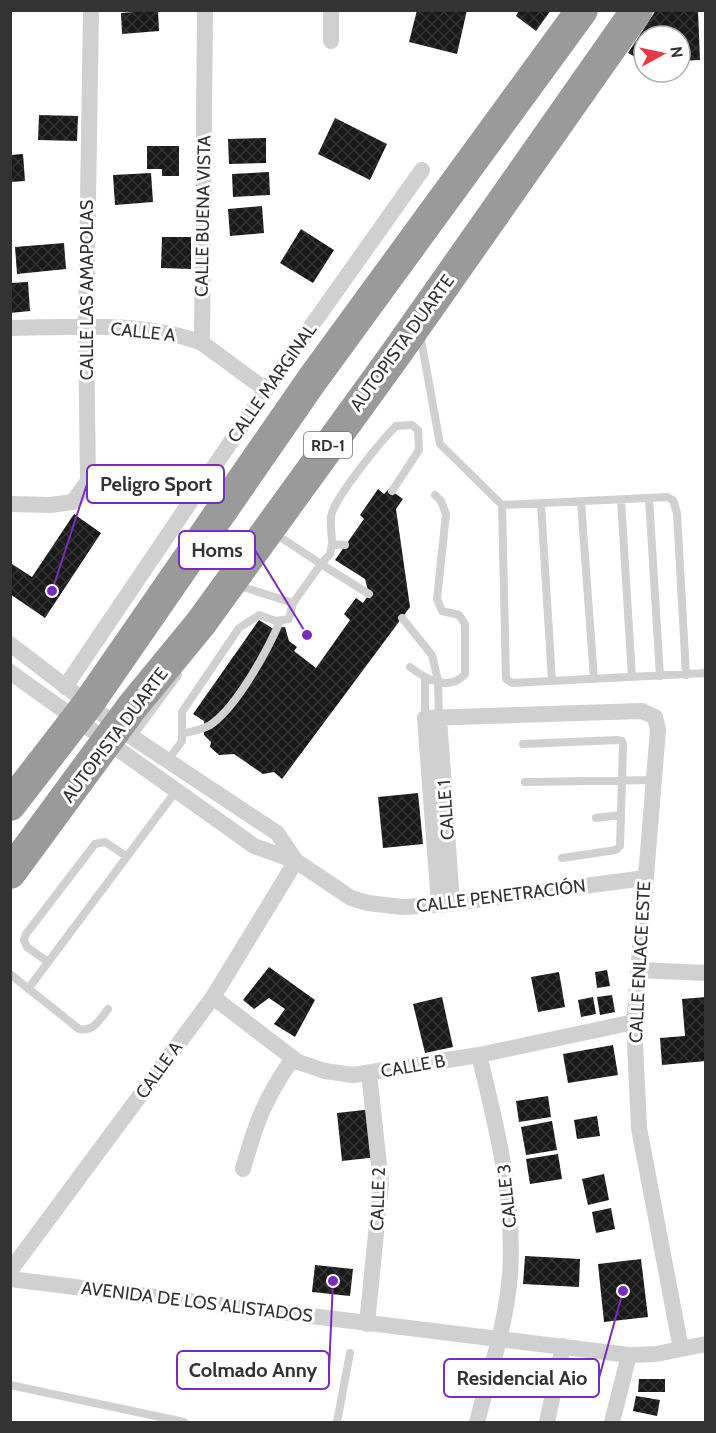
<svg xmlns="http://www.w3.org/2000/svg" width="716" height="1433" viewBox="0 0 716 1433" font-family="Cabin,sans-serif">
  <defs>
    <pattern id="building-cross-hatch" width="8" height="8" patternUnits="userSpaceOnUse" patternTransform="scale(1.5)"><rect width="8" height="8" fill="#1a1a1a"/><path d="M0 0l8 8M0 8l8-8" fill="none" stroke="#333"/></pattern>
  </defs>
  <rect width="100%" height="100%" fill="#fff"/>
  <path fill="url(#building-cross-hatch)" d="M158 10 159 31 122 34 121 13Z
    M417 10H467L457 54 409 42Z
    M519 10H551L536 31 516 16Z
    M656 10H698L700 60 680 61V36H644V62L628 53Z
    M39 115 78 116 77 141 38 140Z
    M335 118 387 144 370 180 318 154Z
    M266 138V163L229 164 228 139Z
    M147 146H179V176H162V169H147Z
    M23 154 25 181 10 182V155Z
    M269 172 270 195 233 197 232 174Z
    M151 173 153 202 115 205 113 175Z
    M262 206 264 233 230 236 228 209Z
    M301 229 334 250 313 283 280 263Z
    M162 237H191V269L161 268Z
    M64 243 66 269 17 274 15 247Z
    M28 282 30 311 10 313V283Z
    M378 489 384 494 389 489 403 499 396 509 410 607 282 779 274 772 263 774 234 754 219 755 210 747 211 742 204 735V721L193 714 259 620 272 628 285 627 289 641 297 647 294 651 316 668 350 620 344 614 356 598 363 603 369 594 365 579 335 560 364 519 360 515Z
    M74 514 101 533 45 618 10 594V567L12 564 32 577Z
    M418 793 423 844 383 848 378 797Z
    M269 967 315 1000 295 1037 274 1024 285 1009 269 998 254 1009 243 1000Z
    M607 970 610 986 597 988 595 972Z
    M559 972 565 1007 538 1012 531 977Z
    M612 995 615 1012 600 1015 597 997Z
    M442 997 453 1047 425 1053 413 1004Z
    M593 997 596 1014 581 1017 578 1000Z
    M706 997V1061L662 1065 660 1038 685 1036 682 999Z
    M613 1045 618 1075 568 1083 563 1054Z
    M548 1096 551 1117 519 1122 516 1101Z
    M373 1109 378 1157 342 1161 337 1113Z
    M597 1116 600 1136 577 1139 574 1120Z
    M552 1121 557 1150 526 1155 521 1127Z
    M558 1154 562 1179 530 1184 526 1159Z
    M604 1174 609 1200 588 1205 582 1179Z
    M611 1208 615 1229 596 1233 592 1212Z
    M525 1256 580 1259 579 1287 523 1284Z
    M641 1259 648 1317 604 1322 598 1264Z
    M315 1265 353 1269 350 1296 312 1292Z
    M639 1379H665V1392H638Z
    M636 1396 660 1400 657 1416 633 1411Z"/>
  <g fill="none" stroke-linecap="round" stroke-linejoin="round">
    <path stroke="#d0d0d0" stroke-width="8" d="M420 334 440 444 502 505 667 497 673 500 677 513 686 675
      M649 498 660 676
      M621 500 632 677
      M581 502 594 679
      M541 504 552 681
      M502 505 506 679 512 683 706 673
      M332 544 330 554 321 564 369 594
      M345 545 332 544C332 535 330 525 331 516 335 497 381 441 396 426L412 425 418 430 419 450 392 491
      M243 587 293 603 321 564 280 537
      M402 618 432 655 438 681 439 717
      M410 667C425 679 450 692 465 674V624L459 615 442 611 437 599 446 514 441 501 435 495
      M425 678V718
      M182 734C191 731 205 730 213 723 238 704 268 650 280 621
      M132 737 178 675
      M523 744 617 740 622 741 623 745 620 846 616 850 562 858
      M168 760 182 741V712L239 628 259 615 276 621 289 619 293 603
      M525 782 654 780
      M596 818 621 815
      M48 962 27 947 24 940 26 934 95 844 105 842 126 856
      M10 974 79 1029C94 1032 99 1020 108 1009
      M28 989 176 791
      M10 1385 184 1422
      M337 1422 350 1353"/>
    <path stroke="#d0d0d0" stroke-width="16" d="M205 10 202 343 266 390
      M331 41V10
      M10 328C73 327 143 321 202 343
      M10 504 50 505 73 502 88 481 86 327 91 10
      M10 644 132 737 277 833 296 861
      M10 672 254 846 296 861 351 898 368 903 402 907 439 905 645 878
      M65 687 266 390 422 170
      M439 717 452 903
      M439 905 425 718 642 711 655 717 658 730 634 1022 639 1128 681 1349
      M639 970 706 973
      M213 997 298 1062 325 1071 353 1075 479 1055 634 1022
      M243 1169C256 1122 265 1098 293 1058
      M10 1271 213 997 296 861
      M10 1279 629 1355 656 1354 706 1344
      M367 1324 381 1183 369 1073
      M477 1422C489 1375 506 1325 510 1275 515 1200 497 1128 479 1055
      M547 1422 563 1346
      M612 1422 629 1355"/>
    <path stroke="#9a9a9a" stroke-width="32" d="M10 805 88 704 312 380 582 10
      M10 873 132 707 201 623 395 355 637 10"/>
  </g>
  <g text-anchor="middle" stroke-width="6" stroke-linejoin="round" paint-order="stroke">
    <rect fill="#fff" stroke="#707070" stroke-width="1.5" x="304" y="432" width="48" height="26" rx="4.5"/>
    <g font-size="16" font-weight="bold" fill="#333">
      <text x="328" y="451">RD-1</text>
    </g>
    <g font-size="18" fill="#333" stroke="#fff">
      <text transform="translate(203 216) rotate(-89)" y="6">CALLE BUENA VISTA</text>
      <text transform="translate(87 290) rotate(-90)" y="6">CALLE LAS AMAPOLAS</text>
      <text transform="translate(143 332) rotate(6)" y="6">CALLE A</text>
      <text transform="translate(402 343) rotate(-54)" y="6">AUTOPISTA DUARTE</text>
      <text transform="translate(272 383) rotate(-55)" y="6">CALLE MARGINAL</text>
      <text transform="translate(115 735) rotate(-53)" y="6">AUTOPISTA DUARTE</text>
      <text transform="translate(446 810) rotate(-94)" y="6">CALLE 1</text>
      <text transform="translate(501 896) rotate(-7)" y="6">CALLE PENETRACIÓN</text>
      <text transform="translate(640 962) rotate(-87)" y="6">CALLE ENLACE ESTE</text>
      <text transform="translate(413 1066) rotate(-10)" y="6">CALLE B</text>
      <text transform="translate(159 1070) rotate(-54)" y="6">CALLE A</text>
      <text transform="translate(507 1196) rotate(-96)" y="6">CALLE 3</text>
      <text transform="translate(378 1199) rotate(-88)" y="6">CALLE 2</text>
      <text transform="translate(197 1302) rotate(7)" y="6">AVENIDA DE LOS ALISTADOS</text>
    </g>
  </g>
  <path fill="none" stroke="#7b2cbf" stroke-width="2" d="M52 591L87 484M307 635L255 550M333 1281L329 1370M623 1291L599 1378"/>
  <g fill="#7b2cbf" stroke="#fff" stroke-width="2">
    <circle cx="52" cy="591" r="6"/>
    <circle cx="307" cy="635" r="6"/>
    <circle cx="333" cy="1281" r="6"/>
    <circle cx="623" cy="1291" r="6"/>
  </g>
  <g fill="#fff" stroke="#7b2cbf" stroke-width="2">
    <rect x="87" y="465" width="137" height="38" rx="6"/>
    <rect x="179" y="531" width="76" height="38" rx="6"/>
    <rect x="177" y="1351" width="152" height="38" rx="6"/>
    <rect x="444" y="1359" width="155" height="38" rx="6"/>
  </g>
  <g font-size="20" text-anchor="middle" font-weight="bold" fill="#333">
    <text x="156" y="491">Peligro Sport</text>
    <text x="217" y="557">Homs</text>
    <text x="253" y="1377">Colmado Anny</text>
    <text x="522" y="1385">Residencial Aio</text>
  </g>
  <rect width="716" height="1433" fill="none" stroke="#333333" stroke-width="24"/>
  <g transform="translate(662 54) rotate(82)"><circle r="28" fill="#ffffff" stroke="#adadad" stroke-width="1.5"/>
  <path d="M0-4.5L10 22L0 15L-10 22Z" fill="#e63946"/>
  <text y="-9" font-size="16" font-weight="bold" text-anchor="middle" fill="#333333">N</text>
  </g>
</svg>
